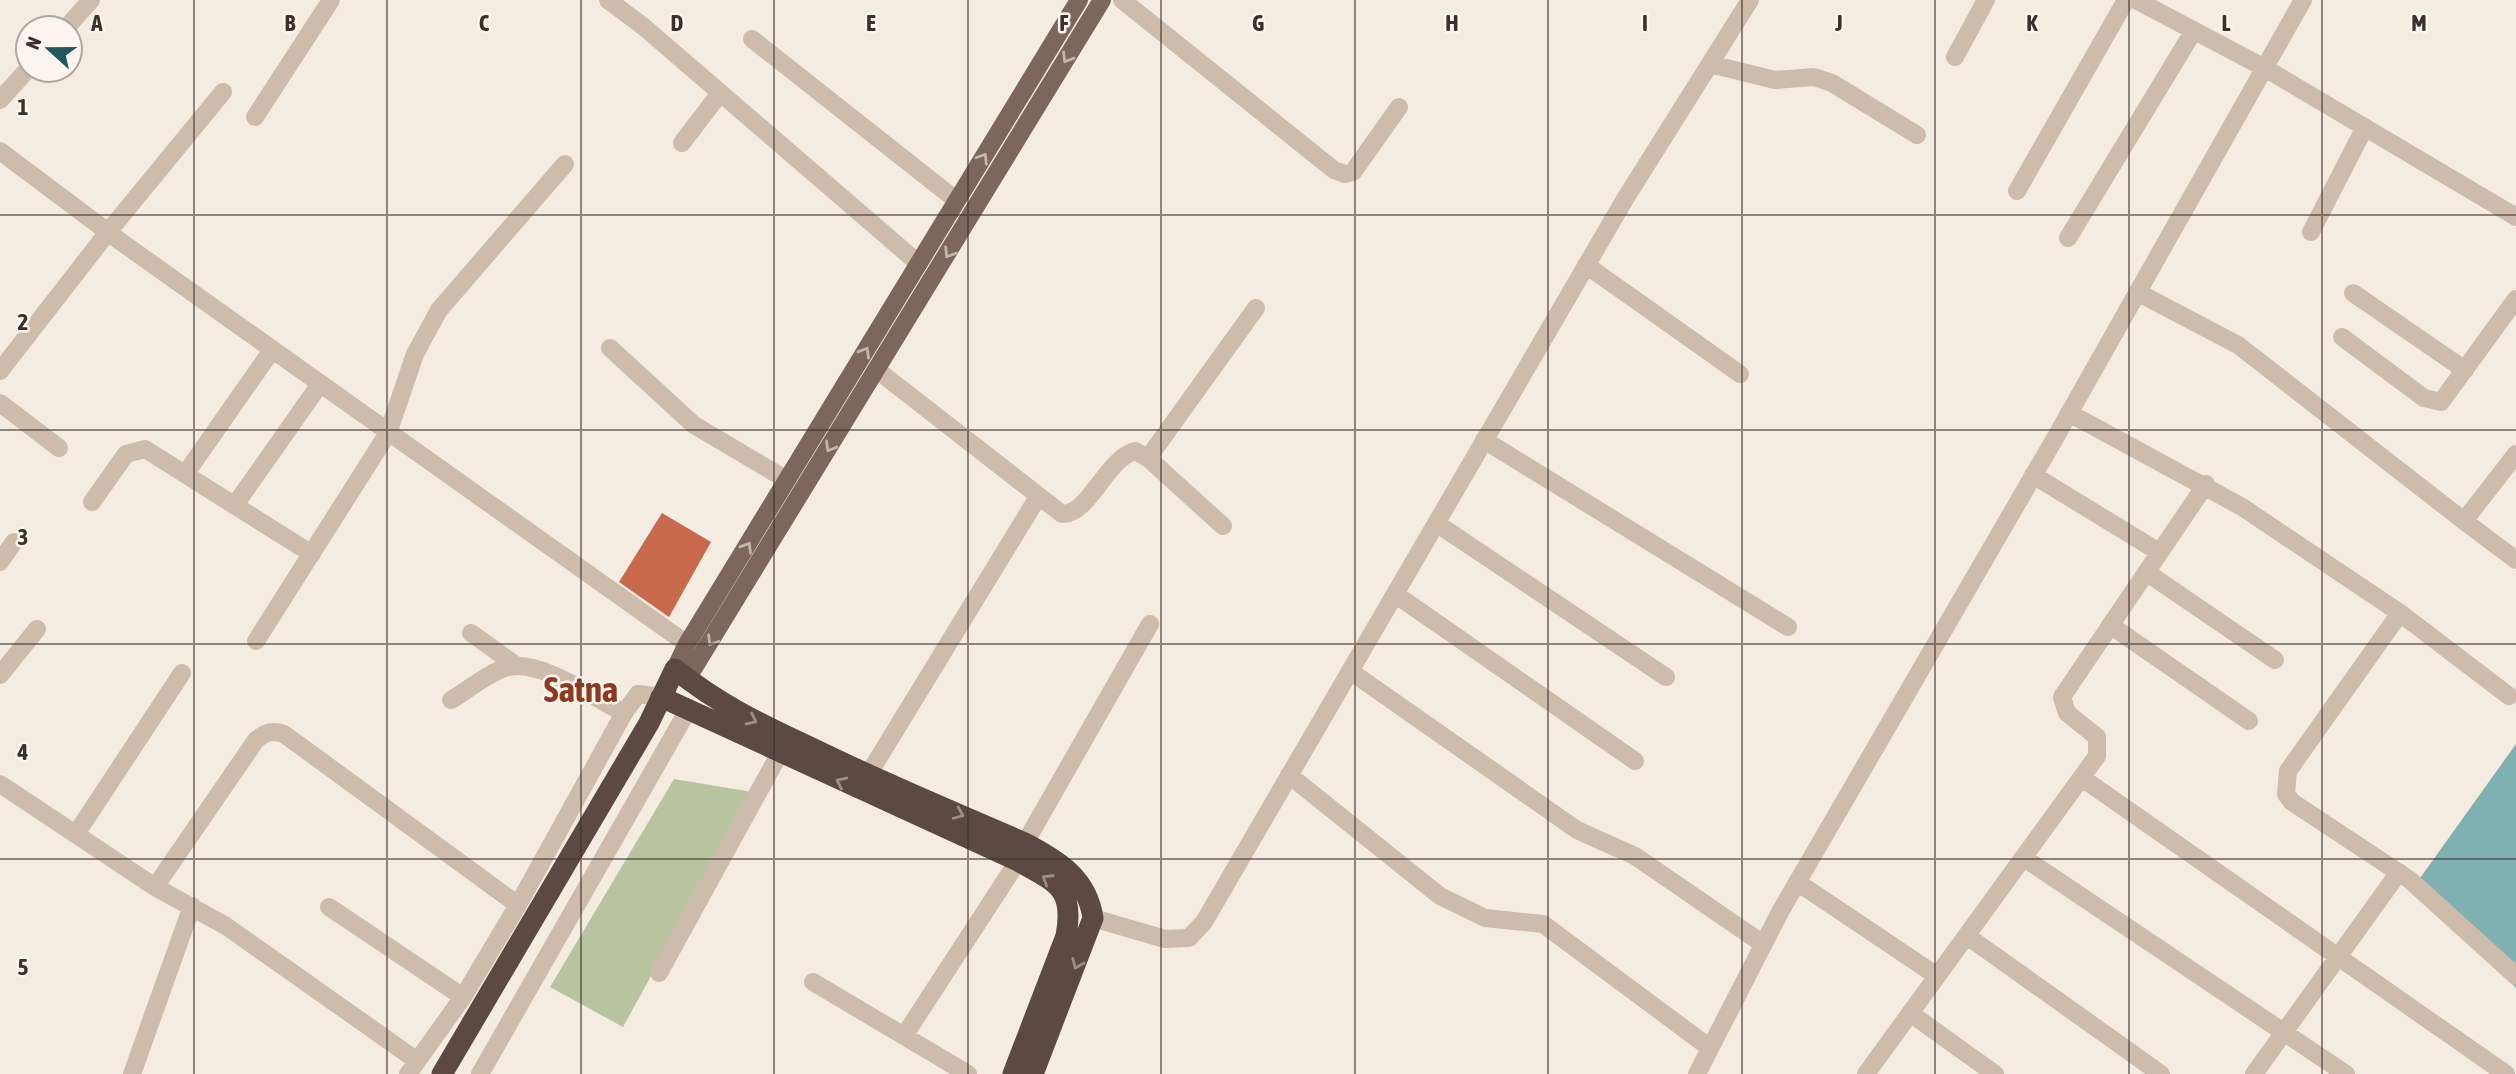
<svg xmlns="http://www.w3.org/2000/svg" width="2516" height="1074" viewBox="0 0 2516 1074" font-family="'Asap Condensed',sans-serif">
  <rect width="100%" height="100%" fill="#f4ebe1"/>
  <path fill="#b8c4a0" d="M674 779 752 792 623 1027 550 987Z"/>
  <path fill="#7fb0b2" d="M2516 744V988L2418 881Z"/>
  <path fill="#c8694b" d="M662 513 711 542 669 617 619 582Z"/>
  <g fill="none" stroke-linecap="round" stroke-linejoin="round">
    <path stroke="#cdbbac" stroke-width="18" d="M608 0 644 27 918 263
      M1122 0 1334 170 1345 174 1353 172 1399 107
      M2136 0 2263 67 2516 217
      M66 28 91 0
      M752 39 956 200
      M1955 57 1986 0
      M1710 64 1775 80 1814 77 1832 83 1917 135
      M0 100 28 69
      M255 117 331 0
      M682 143 720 93
      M0 151 124 244 687 644
      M2017 191 2126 0
      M2311 232 2365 127
      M2068 238 2193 32
      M1586 265 1740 374
      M2137 292 2238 345 2464 521 2516 454
      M2353 293 2465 370
      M2342 337 2424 398 2441 402 2516 299
      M610 348 694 425 787 480
      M877 370 1062 514C1089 515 1106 459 1135 451L1148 458 1223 526
      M0 371 108 232 223 92
      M0 403 59 448
      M2069 413 2242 507 2400 613 2509 696
      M1484 440 1788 627
      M1148 458 1256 308
      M186 473 272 350
      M2033 475 2159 552
      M92 502 126 454 145 449 312 554
      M235 505 320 384
      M2464 521 2516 560
      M1436 523 1666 677
      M0 562 14 542
      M2146 572 2275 660
      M1395 594 1635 761
      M2400 613 2288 771 2286 794 2292 802 2410 880 2516 976
      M2110 625 2249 721
      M471 633 517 666
      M256 641 388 433 415 354 439 310 565 164
      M1350 671 1577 830 1635 856 1763 944
      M0 675 37 629
      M451 700C468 690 489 672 508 667 540 659 595 698 624 713
      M868 775 1038 497
      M1289 775 1440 896 1485 918 1543 924 1710 1048
      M2082 778 2506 1074
      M0 784 155 887 226 926 416 1060
      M76 834 182 673
      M1025 843 1150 624
      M2024 858 2346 1074
      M1797 882 1937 976
      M155 887 256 740C266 732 272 730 284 734L518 905
      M329 907 463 997
      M1093 918 1165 939 1189 938 1204 922 1625 199 1750 0
      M1967 936 2161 1074
      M659 973 787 740
      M813 982 968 1074
      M1910 1013 1995 1074
      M904 1036 1018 861
      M132 1074 192 906
      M408 1074 463 997 518 905 624 713 638 694 661 697
      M480 1074 688 710
      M1697 1074 1780 912 2054 440 2303 0
      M1866 1074 2097 756V737L2067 713 2062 697 2206 484
      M2254 1074 2399 872"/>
    <path stroke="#7d675c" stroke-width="18" d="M675 669 687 644 1079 0
      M687 679 1102 0"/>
    <path stroke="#5c4a42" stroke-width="21" d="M661 697 1018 861C1056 883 1075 887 1066 936L1013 1074
      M442 1074 649 723 675 669C719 705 763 725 814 749 883 783 954 812 1025 843 1059 861 1087 878 1093 918L1033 1074"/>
  </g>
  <defs><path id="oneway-chevron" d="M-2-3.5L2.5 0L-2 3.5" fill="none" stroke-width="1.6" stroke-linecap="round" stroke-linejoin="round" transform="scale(1.75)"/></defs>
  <g stroke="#c2b5ac">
    <use href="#oneway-chevron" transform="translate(1067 58) rotate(121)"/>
    <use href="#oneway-chevron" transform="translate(983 158) rotate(-58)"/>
    <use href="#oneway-chevron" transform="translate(949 253) rotate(122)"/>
    <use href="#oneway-chevron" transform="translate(865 352) rotate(-59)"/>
    <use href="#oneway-chevron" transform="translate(830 447) rotate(121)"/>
    <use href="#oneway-chevron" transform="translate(747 547) rotate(-59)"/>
    <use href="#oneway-chevron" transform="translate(712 641) rotate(122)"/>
  </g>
  <g stroke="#9c8e87">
    <use href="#oneway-chevron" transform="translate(752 720) rotate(26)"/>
    <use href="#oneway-chevron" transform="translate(841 782) rotate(-154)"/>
    <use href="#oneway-chevron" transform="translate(959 814) rotate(23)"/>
    <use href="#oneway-chevron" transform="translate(1047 879) rotate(-147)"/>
    <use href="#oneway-chevron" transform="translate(1077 964) rotate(112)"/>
  </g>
  <path fill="none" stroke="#3b302b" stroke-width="2" stroke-opacity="0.55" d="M194 0V1074M387 0V1074M581 0V1074M774 0V1074M968 0V1074M1161 0V1074M1355 0V1074M1548 0V1074M1742 0V1074M1935 0V1074M2129 0V1074M2322 0V1074M0 215H2516M0 430H2516M0 644H2516M0 859H2516"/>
  <g text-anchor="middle" stroke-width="5" stroke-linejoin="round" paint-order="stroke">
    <g font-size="35" font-weight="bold" fill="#8c3b22" stroke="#fbf5ee">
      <text x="581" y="702">Satna</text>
    </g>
  </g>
  <g font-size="23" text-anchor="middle" font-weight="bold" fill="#3b302b" stroke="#fbf5ee" stroke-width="5" stroke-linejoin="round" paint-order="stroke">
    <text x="97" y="31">A</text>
    <text x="290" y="31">B</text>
    <text x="484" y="31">C</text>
    <text x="677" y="31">D</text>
    <text x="871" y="31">E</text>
    <text x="1064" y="31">F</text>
    <text x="1258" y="31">G</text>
    <text x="1452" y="31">H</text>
    <text x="1645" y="31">I</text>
    <text x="1839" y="31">J</text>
    <text x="2032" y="31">K</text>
    <text x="2226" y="31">L</text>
    <text x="2419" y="31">M</text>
    <text x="23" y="115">1</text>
    <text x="23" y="330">2</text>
    <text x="23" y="545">3</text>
    <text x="23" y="760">4</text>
    <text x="23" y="975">5</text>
  </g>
  <g transform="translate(49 49) rotate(291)"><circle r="33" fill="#fbf5ee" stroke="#aea6a0" stroke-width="2"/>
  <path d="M0-5L12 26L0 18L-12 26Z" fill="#1f5a5e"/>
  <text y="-10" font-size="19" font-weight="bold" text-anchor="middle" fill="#3b302b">N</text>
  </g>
</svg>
